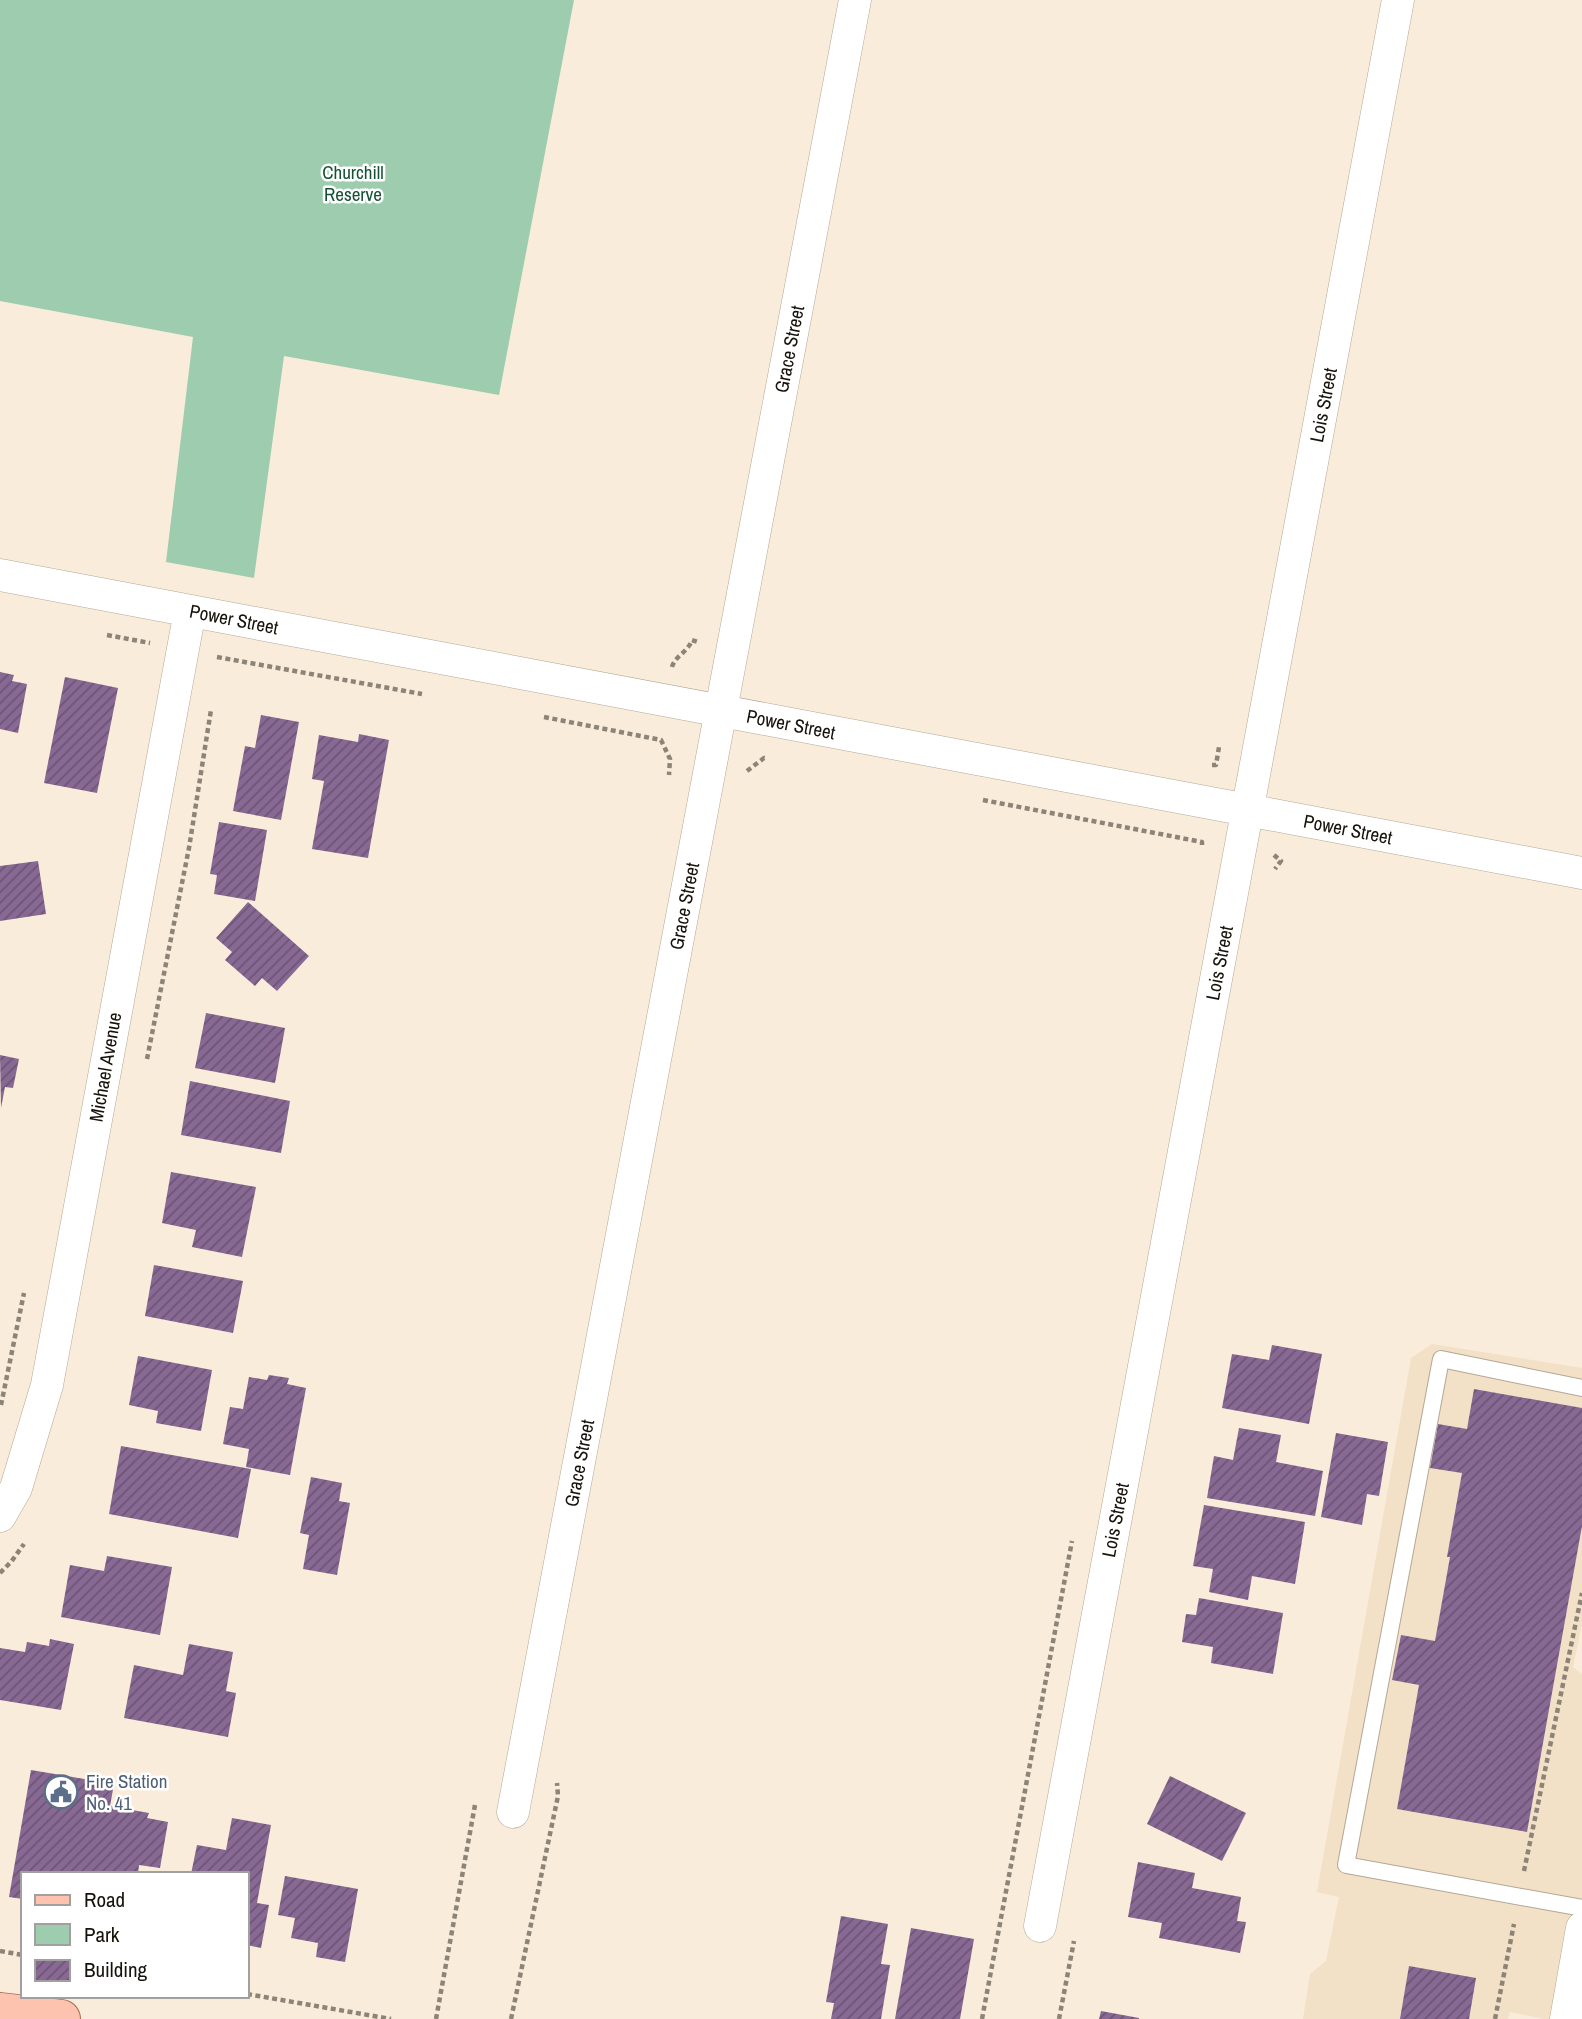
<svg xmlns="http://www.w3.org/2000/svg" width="1582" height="2019" viewBox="0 0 1582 2019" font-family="'Archivo Narrow',sans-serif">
  <defs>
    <pattern id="building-hatch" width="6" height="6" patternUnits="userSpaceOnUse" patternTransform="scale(1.75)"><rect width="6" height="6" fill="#876993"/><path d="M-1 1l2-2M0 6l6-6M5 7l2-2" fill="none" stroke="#6d5576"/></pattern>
  </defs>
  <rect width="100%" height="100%" fill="#faecda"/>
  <path fill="#f2e0c7" d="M1432 1344 1582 1368V1624L1573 1667 1582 1674V2019H1544L1510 2012 1508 2019H1303L1310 1974 1326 1961 1339 1897 1317 1892 1411 1358Z"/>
  <path fill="#9dcdae" d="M0 0H574L499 395 284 356 254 578 166 562 193 337 0 301Z"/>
  <path fill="url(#building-hatch)" d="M0 672 14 675 12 681 27 684 18 733 0 729Z
    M65 677 118 688 97 793 44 783Z
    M261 715 299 722 281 820 233 811 245 746 255 748Z
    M359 734 389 740 368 858 312 849 324 781 312 779 319 735 358 742Z
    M219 822 267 830 255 901 214 894 217 875 210 874Z
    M38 861 46 914 0 921V866Z
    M248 902 309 956 277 991 262 978 255 986 225 960 232 952 216 938Z
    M206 1013 285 1028 275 1083 195 1068Z
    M0 1055 19 1059 13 1088 5 1087 1 1108Z
    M190 1081 290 1101 281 1153 181 1135Z
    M171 1172 256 1187 242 1257 192 1247 196 1230 162 1223Z
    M154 1265 243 1281 233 1333 145 1316Z
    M1272 1345 1322 1354 1309 1424 1222 1408 1232 1354 1269 1360Z
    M138 1356 212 1370 201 1431 156 1423 158 1411 129 1405Z
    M269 1375 289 1378 287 1384 306 1388 290 1475 246 1467 249 1449 223 1444 230 1407 243 1409 249 1377 267 1380Z
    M1474 1389 1582 1408V1526L1527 1832 1397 1809 1419 1685 1392 1680 1401 1635 1435 1641 1450 1557H1447L1462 1473 1430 1468 1438 1424 1467 1429Z
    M1239 1428 1281 1435 1276 1462 1323 1471 1315 1516 1207 1498 1214 1456 1233 1460Z
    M1336 1433 1388 1442 1379 1496 1367 1494 1362 1525 1321 1517Z
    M121 1446 251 1469 238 1538 109 1514Z
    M311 1477 342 1483 339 1501 350 1503 337 1575 303 1569 309 1535 300 1533Z
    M1204 1505 1305 1522 1295 1584 1252 1576 1248 1600 1209 1592 1213 1569 1193 1566Z
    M107 1556 172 1567 160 1635 61 1617 70 1565 104 1571Z
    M1199 1598 1283 1613 1273 1674 1211 1663 1213 1647 1182 1642 1186 1614 1196 1615Z
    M50 1639 74 1644 61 1710 0 1700V1648L25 1652 27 1642 49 1646Z
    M189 1644 233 1652 226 1691 236 1693 228 1737 124 1718 134 1665 183 1675Z
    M31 1770 114 1784 110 1806 149 1813 147 1818 168 1822 160 1868 139 1865 138 1874H23V1899L9 1897Z
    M1170 1776 1246 1813 1222 1861 1147 1824Z
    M232 1818 271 1825 257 1903 269 1905 261 1948 247 1945V1874H191L197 1845 226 1850Z
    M1138 1862 1195 1873 1192 1888 1241 1897 1237 1921 1246 1922 1240 1953 1159 1938 1162 1923 1128 1917Z
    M285 1876 358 1889 345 1962 316 1957 318 1943 291 1938 295 1918 278 1915Z
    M841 1916 888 1924 881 1964 890 1965 881 2019H831L834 2003 826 2002Z
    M911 1928 974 1939 960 2019H895Z
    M1409 1966 1476 1978 1469 2019H1400Z
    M1101 2011 1139 2018V2019H1099Z"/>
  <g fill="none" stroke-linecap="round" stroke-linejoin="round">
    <defs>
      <path id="service" d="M1582 1388 1441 1359 1346 1865 1582 1908"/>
      <path id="minor" d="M0 575 1582 873
        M0 1516 16 1488 47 1385 190 611
        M513 1812 855 0
        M1040 1926 1398 0
        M1566 2019 1582 1928"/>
      <path id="primary" d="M0 2012 61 2019"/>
    </defs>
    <use href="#service" stroke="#b4a796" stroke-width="18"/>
    <use href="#minor" stroke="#b4a796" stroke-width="33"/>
    <use href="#primary" stroke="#ab6b54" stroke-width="40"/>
    <path stroke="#8d8478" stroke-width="4.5" stroke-dasharray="5 3.5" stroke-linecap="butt" d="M107 635 150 643
      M217 657 422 694
      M672 667C675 656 688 652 692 640L698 642
      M544 717 661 740 670 759 669 775
      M1212 765H1216L1219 747
      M747 771 764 758 768 759
      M983 800 1202 842V845
      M1274 855 1281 861 1275 869
      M147 1059 189 848 211 710
      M1 1405 24 1293
      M0 1573 11 1562 24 1544
      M1524 1871 1582 1593
      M0 1951 23 1955
      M247 1994 391 2019
      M436 2019 475 1805
      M511 2019 558 1796 557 1783
      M982 2019 1072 1541
      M1059 2019 1074 1941
      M1495 2019 1514 1924"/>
    <use href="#service" stroke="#fff" stroke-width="16"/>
    <use href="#minor" stroke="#fff" stroke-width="32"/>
    <use href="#primary" stroke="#fdc3af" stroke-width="38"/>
  </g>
  <defs>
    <symbol id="civic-ring" viewBox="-11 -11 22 22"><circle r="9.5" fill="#fff" stroke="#5c6f8a" stroke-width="1.5"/><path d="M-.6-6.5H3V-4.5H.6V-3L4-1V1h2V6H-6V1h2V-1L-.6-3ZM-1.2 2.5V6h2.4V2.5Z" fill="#5c6f8a"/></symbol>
  </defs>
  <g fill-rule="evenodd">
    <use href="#civic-ring" x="42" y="1773" width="38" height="38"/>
  </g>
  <g text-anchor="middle" stroke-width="5" stroke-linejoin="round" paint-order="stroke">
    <g font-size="19" fill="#155233" stroke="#fff">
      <text x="353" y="179">Churchill<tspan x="353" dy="22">Reserve</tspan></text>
    </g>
    <g font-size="19" fill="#16120c" stroke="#fff">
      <text transform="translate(789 349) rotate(-79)" y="7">Grace Street</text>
      <text transform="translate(1323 405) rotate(-79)" y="7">Lois Street</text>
      <text transform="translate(234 619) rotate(11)" y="7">Power Street</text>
      <text transform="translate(791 724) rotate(11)" y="7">Power Street</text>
      <text transform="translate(1348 829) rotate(11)" y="7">Power Street</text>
      <text transform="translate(684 906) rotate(-79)" y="7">Grace Street</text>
      <text transform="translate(1219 963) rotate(-79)" y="7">Lois Street</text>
      <text transform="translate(105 1067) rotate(-80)" y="7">Michael Avenue</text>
      <text transform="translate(579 1463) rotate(-79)" y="7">Grace Street</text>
      <text transform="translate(1115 1520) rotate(-79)" y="7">Lois Street</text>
    </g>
    <g font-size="19" fill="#4e5e75" stroke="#fff" text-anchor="start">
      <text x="86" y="1788">Fire Station<tspan x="86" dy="22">No. 41</tspan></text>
    </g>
  </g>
  <rect x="21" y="1872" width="228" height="126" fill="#ffffff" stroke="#a2a09e" stroke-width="2"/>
  <rect x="35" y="1895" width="35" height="10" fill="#fdc3af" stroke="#a2a09e" stroke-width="2"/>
  <text x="84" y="1907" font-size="21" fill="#16120c">Road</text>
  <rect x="35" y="1924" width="35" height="21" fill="#9dcdae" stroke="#a2a09e" stroke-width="2"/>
  <text x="84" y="1942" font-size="21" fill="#16120c">Park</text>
  <rect x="35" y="1960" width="35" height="21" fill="url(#building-hatch)" stroke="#a2a09e" stroke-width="2"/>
  <text x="84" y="1977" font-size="21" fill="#16120c">Building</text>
</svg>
